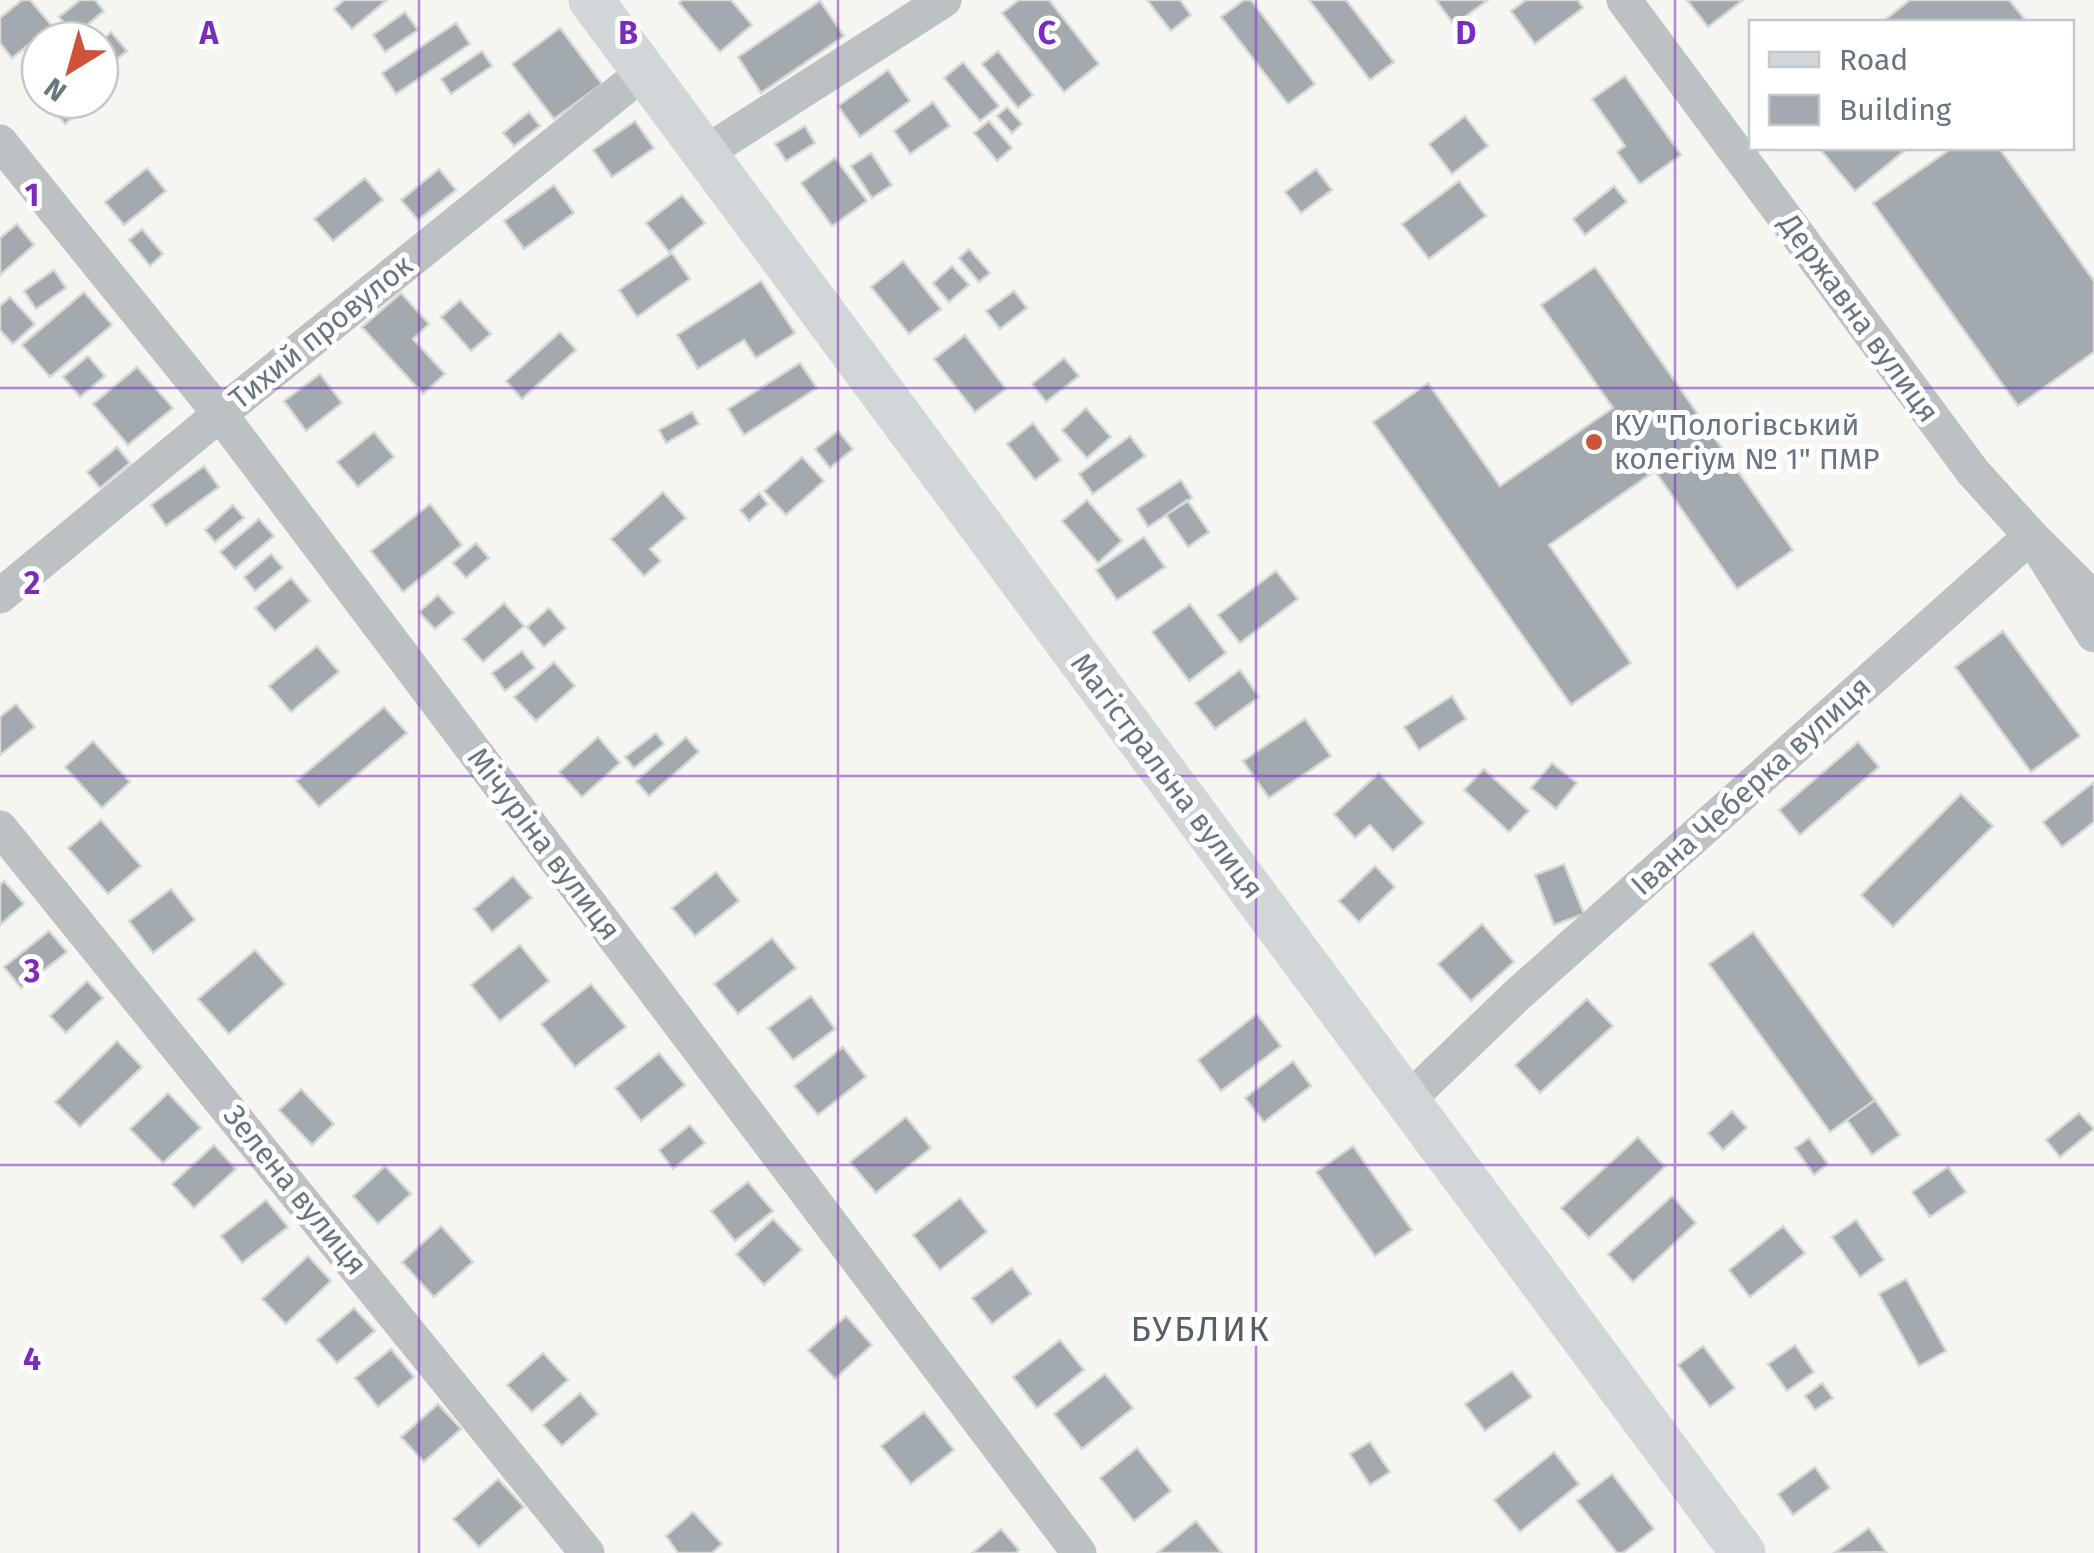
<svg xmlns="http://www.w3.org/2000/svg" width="2094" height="1553" viewBox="0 0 2094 1553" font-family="'Fira Sans',sans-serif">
  <rect width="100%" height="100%" fill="#f5f5f2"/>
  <path fill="#a3aaaf" stroke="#d7d7d5" stroke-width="2.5" d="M22 0H30L52 26 12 58 0 43V18Z
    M80 0H95L104 11 75 35 59 17Z
    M344 0H387L352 29 334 9Z
    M682 0H731L752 25 720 52 679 3Z
    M1019 0H1049L1099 64 1064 92 1002 13Z
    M1147 0H1180L1191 15 1171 31Z
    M1244 0H1251L1315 84 1288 104 1221 17Z
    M1309 0H1346L1394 62 1370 80Z
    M1436 0H1488L1454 25Z
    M1526 0H1578L1583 8 1535 44 1511 11Z
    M1687 0H1743L1708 27Z
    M1910 0H2009L2027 22H1882Z
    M820 1 844 36 761 93 738 57Z
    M405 12 418 30 385 52 373 35Z
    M456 23 470 44 396 94 382 73Z
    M560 28 602 84 554 119 512 64Z
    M111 32 127 51 100 72V42Z
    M482 51 492 66 451 94 441 79Z
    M998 51 1033 95 1018 108 982 64Z
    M963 62 999 106 980 121 944 78Z
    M888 70 910 101 860 137 838 106Z
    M1625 76 1681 155 1640 184 1617 152 1625 146 1592 99Z
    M46 100H94L65 124Z
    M933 102 950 126 910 154 894 131Z
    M1007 107 1022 124 1012 133 997 116Z
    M529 112 540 126 514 146 503 133Z
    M1465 116 1488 146 1452 174 1429 144Z
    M635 121 654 148 612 177 593 150Z
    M989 121 1012 148 997 161 974 133Z
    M805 126 815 143 786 161 775 144Z
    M1819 148H1908L1855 191Z
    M1952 148H1999L2094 281V352L2018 406 1873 203Z
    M871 153 892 185 872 198 851 166Z
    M835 158 867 201 832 226 801 183Z
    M147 168 166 191 124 225 105 202Z
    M439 169 456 190 418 220 401 200Z
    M1316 169 1332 190 1301 213 1285 192Z
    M365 178 383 200 333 241 314 219Z
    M1459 181 1486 216 1429 259 1402 224Z
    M554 185 574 213 524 249 504 221Z
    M1614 186 1627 202 1585 235 1573 219Z
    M682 195 705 223 669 252 646 223Z
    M17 224 34 245 0 275V238Z
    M142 229 163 254 150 266 129 240Z
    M969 249 990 273 979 282 959 258Z
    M672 253 690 279 637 317 619 290Z
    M903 261 941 309 909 334 871 287Z
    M952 266 969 285 949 302 933 283Z
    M1595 267 1793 550 1737 589 1655 471 1549 545 1631 663 1571 705 1373 422 1428 383 1500 486 1613 408 1541 305Z
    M54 270 66 288 36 309 24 291Z
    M761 281 795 333 756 358 744 340 698 369 677 335Z
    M1014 291 1027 308 1000 329 986 311Z
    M84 292 112 325 50 377 22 345Z
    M401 293 429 324 413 339 445 374 423 394 362 327Z
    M10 297 35 324 13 344 0 330V306Z
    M460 300 491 334 471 351 441 317Z
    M560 332 576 350 522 399 506 381Z
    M965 335 1006 389 975 412 934 359Z
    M88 356 105 376 80 397 63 377Z
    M1064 358 1079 376 1046 402 1032 384Z
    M800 363 817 388 744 435 728 409Z
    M137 367 173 408 128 445 93 404Z
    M320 374 342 403 306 431 284 401Z
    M1086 408 1111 437 1087 458 1062 430Z
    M692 412 699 424 666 443 659 430Z
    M1033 423 1061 460 1035 480 1007 444Z
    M838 431 853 449 830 468 815 449Z
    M374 432 394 457 358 487 337 462Z
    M1130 436 1145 456 1093 494 1079 474Z
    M117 447 130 463 100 488 87 472Z
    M802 457 824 481 786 515 764 491Z
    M204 466 219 487 166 526 151 505Z
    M1181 480 1192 498 1148 527 1137 509Z
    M663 492 686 518 650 549 661 561 644 576 611 539Z
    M759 493 768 504 749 521 740 510Z
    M1087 500 1122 541 1098 563 1062 521Z
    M1187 500 1209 532 1188 547 1166 515Z
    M430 504 462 545 403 592 371 551Z
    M233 505 244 518 215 542 205 530Z
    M259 519 274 536 235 569 220 552Z
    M1144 537 1165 567 1117 600 1096 570Z
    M476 543 489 558 466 578 453 563Z
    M271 554 283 568 255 591 244 577Z
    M1276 571 1298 599 1240 643 1218 615Z
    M291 578 310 601 275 631 255 608Z
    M438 595 454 613 435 629 419 612Z
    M504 603 524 626 483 662 463 639Z
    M1190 604 1226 653 1189 681 1152 632Z
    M549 608 566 628 544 647 527 627Z
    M2003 631 2080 736 2031 772 1955 667Z
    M317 646 339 672 291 712 269 686Z
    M522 651 535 668 505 691 492 673Z
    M554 662 575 686 536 721 514 697Z
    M1240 670 1259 697 1215 729 1195 703Z
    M1452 696 1466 719 1419 750 1404 727Z
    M16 704 35 727 0 755V717Z
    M384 707 407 733 319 807 296 781Z
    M1305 719 1331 756 1269 798 1243 761Z
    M656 733 664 744 634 768 625 757Z
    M598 737 620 763 582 797 559 772Z
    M686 737 699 752 649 796 636 781Z
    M93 741 130 782 102 808 65 767Z
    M1858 742 1879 767 1800 835 1779 810Z
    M1552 763 1577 783 1556 809 1531 788Z
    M1484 769 1529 811 1509 832 1464 790Z
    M1379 773 1424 823 1393 851 1370 825 1355 838 1334 814Z
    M2094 782V822L2062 847 2043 822Z
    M1961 794 1993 826 1893 927 1861 895Z
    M101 820 141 866 108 894 68 848Z
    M1564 864 1584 914 1554 925 1535 875Z
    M1375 866 1395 887 1359 922 1339 901Z
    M716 872 739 901 695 936 672 908Z
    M513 876 532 898 492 932 474 909Z
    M4 881 24 904 0 925V885Z
    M171 889 195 920 153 953 129 921Z
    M1482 924 1514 962 1471 1001 1438 964Z
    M49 931 67 952 21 988 4 967Z
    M1753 932 1875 1100 1830 1132 1709 964Z
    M772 938 796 968 738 1014 714 984Z
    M520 945 549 981 500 1021 471 985Z
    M255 950 285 984 229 1034 198 999Z
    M87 981 103 998 66 1033 50 1016Z
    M591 984 626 1027 575 1067 541 1024Z
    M811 996 835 1029 793 1060 768 1028Z
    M1587 999 1613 1026 1540 1093 1515 1065Z
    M1257 1014 1281 1046 1221 1091 1198 1060Z
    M117 1041 142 1067 80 1127 55 1102Z
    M843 1047 866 1077 818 1115 794 1086Z
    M659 1053 685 1085 641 1121 615 1088Z
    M1293 1061 1311 1086 1264 1122 1245 1098Z
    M301 1089 334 1124 312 1145 279 1110Z
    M168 1093 201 1128 163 1163 130 1129Z
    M1875 1100 1900 1135 1872 1155 1847 1120Z
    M1732 1111 1747 1128 1723 1150 1708 1133Z
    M2079 1113 2094 1129 2060 1157 2046 1140Z
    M906 1117 931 1148 876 1193 850 1162Z
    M690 1125 705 1143 673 1169 659 1150Z
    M1638 1137 1665 1167 1589 1238 1561 1208Z
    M1809 1138 1828 1164 1814 1175 1795 1148Z
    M214 1145 236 1169 194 1208 172 1184Z
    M1353 1146 1412 1230 1375 1256 1316 1172Z
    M385 1166 411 1194 378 1224 353 1196Z
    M1948 1167 1966 1192 1930 1217 1912 1192Z
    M748 1182 773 1211 735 1241 711 1211Z
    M1672 1196 1696 1223 1633 1282 1608 1254Z
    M960 1198 987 1232 940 1270 913 1235Z
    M266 1200 288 1227 242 1263 221 1236Z
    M773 1219 802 1250 764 1285 736 1254Z
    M1856 1220 1884 1260 1860 1277 1832 1237Z
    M441 1226 473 1262 434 1297 402 1262Z
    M1783 1226 1805 1253 1750 1297 1729 1270Z
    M308 1256 331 1281 286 1324 262 1299Z
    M1012 1268 1031 1294 992 1324 972 1298Z
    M1906 1279 1946 1351 1919 1366 1879 1294Z
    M354 1308 375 1331 337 1363 317 1340Z
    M846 1316 872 1345 835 1379 808 1350Z
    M1060 1340 1084 1370 1037 1408 1013 1377Z
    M1795 1345 1814 1372 1787 1391 1768 1364Z
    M1703 1346 1735 1388 1710 1407 1678 1365Z
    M391 1349 414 1377 378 1407 355 1378Z
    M543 1353 568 1380 532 1412 507 1385Z
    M1512 1371 1532 1397 1485 1431 1465 1404Z
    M1105 1374 1133 1408 1082 1449 1054 1414Z
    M1822 1383 1833 1398 1815 1410 1805 1396Z
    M580 1393 598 1414 562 1446 543 1425Z
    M438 1404 461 1429 424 1462 401 1437Z
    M924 1412 954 1450 911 1484 881 1446Z
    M1370 1442 1390 1472 1370 1485 1350 1454Z
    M1137 1448 1171 1491 1134 1521 1100 1478Z
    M1554 1452 1579 1484 1520 1532 1494 1500Z
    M1815 1467 1830 1488 1793 1515 1778 1494Z
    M1612 1474 1654 1529 1623 1553H1617L1577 1501Z
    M498 1479 524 1507 479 1547 453 1519Z
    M693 1512 722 1544 712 1553H678L666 1536Z
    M1196 1521 1222 1553H1157Z
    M1869 1528 1886 1552 1834 1553Z
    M1001 1529 1019 1550 1016 1553H972Z"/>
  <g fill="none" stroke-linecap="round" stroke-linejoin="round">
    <path stroke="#bdc1c4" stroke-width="35" d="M1624 0 1973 472 2031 536 2094 635
      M0 142 220 414 1079 1553
      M705 153 944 0
      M0 596 220 414 645 71
      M0 828 587 1553
      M1408 1100 1516 996 2031 536 2094 599"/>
    <path stroke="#d2d6d9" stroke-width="45" d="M591 0 1743 1553"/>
  </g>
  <path fill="none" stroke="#7b2cbf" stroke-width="2.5" stroke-opacity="0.55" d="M419 0V1553M838 0V1553M1256 0V1553M1675 0V1553M0 388H2094M0 776H2094M0 1165H2094"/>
  <circle fill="#ce5339" stroke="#fff" stroke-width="4" cx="1594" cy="442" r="10"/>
  <g text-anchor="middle" stroke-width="10" stroke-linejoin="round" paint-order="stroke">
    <g font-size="30" fill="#687680" stroke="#fff">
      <text transform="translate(1859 318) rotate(54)" y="10">Державна вулиця</text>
      <text transform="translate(321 332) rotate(-39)" y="10">Тихий провулок</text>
      <text transform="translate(1167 776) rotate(53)" y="10">Магістральна вулиця</text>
      <text transform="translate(1751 786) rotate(-42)" y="10">Івана Чеберка вулиця</text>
      <text transform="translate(544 844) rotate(53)" y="10">Мічуріна вулиця</text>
      <text transform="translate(295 1190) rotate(51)" y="10">Зелена вулиця</text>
    </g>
    <g font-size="30" fill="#687680" stroke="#fff" text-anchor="start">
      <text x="1614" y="435">КУ "Пологівський<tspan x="1614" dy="34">колегіум № 1" ПМР</tspan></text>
    </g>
    <g font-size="35" letter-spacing="2.5" fill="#555f66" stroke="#fff">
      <text x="1201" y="1341">БУБЛИК</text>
    </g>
  </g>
  <g font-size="32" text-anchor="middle" font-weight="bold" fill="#7b2cbf" stroke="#fff" stroke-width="10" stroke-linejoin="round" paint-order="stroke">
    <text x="209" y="44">A</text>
    <text x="628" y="44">B</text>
    <text x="1047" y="44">C</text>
    <text x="1466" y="44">D</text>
    <text x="32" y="206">1</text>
    <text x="32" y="594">2</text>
    <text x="32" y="982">3</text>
    <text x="32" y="1370">4</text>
  </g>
  <rect x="1749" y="20" width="325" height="130" fill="#ffffff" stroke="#c3c8cc" stroke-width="2.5"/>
  <rect x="1769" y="52" width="50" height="15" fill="#d2d6d9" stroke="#c3c8cc" stroke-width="2.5"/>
  <text x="1839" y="70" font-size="30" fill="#687680">Road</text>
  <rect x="1769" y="95" width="50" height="30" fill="#a3aaaf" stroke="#c3c8cc" stroke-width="2.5"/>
  <text x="1839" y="120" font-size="30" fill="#687680">Building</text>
  <g transform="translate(70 70) rotate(217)"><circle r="48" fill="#ffffff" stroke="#c3c8cc" stroke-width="2.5"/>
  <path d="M0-8L18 38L0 25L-18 38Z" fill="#ce5339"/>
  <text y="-15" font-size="28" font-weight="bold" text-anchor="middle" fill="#687680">N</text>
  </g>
</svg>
